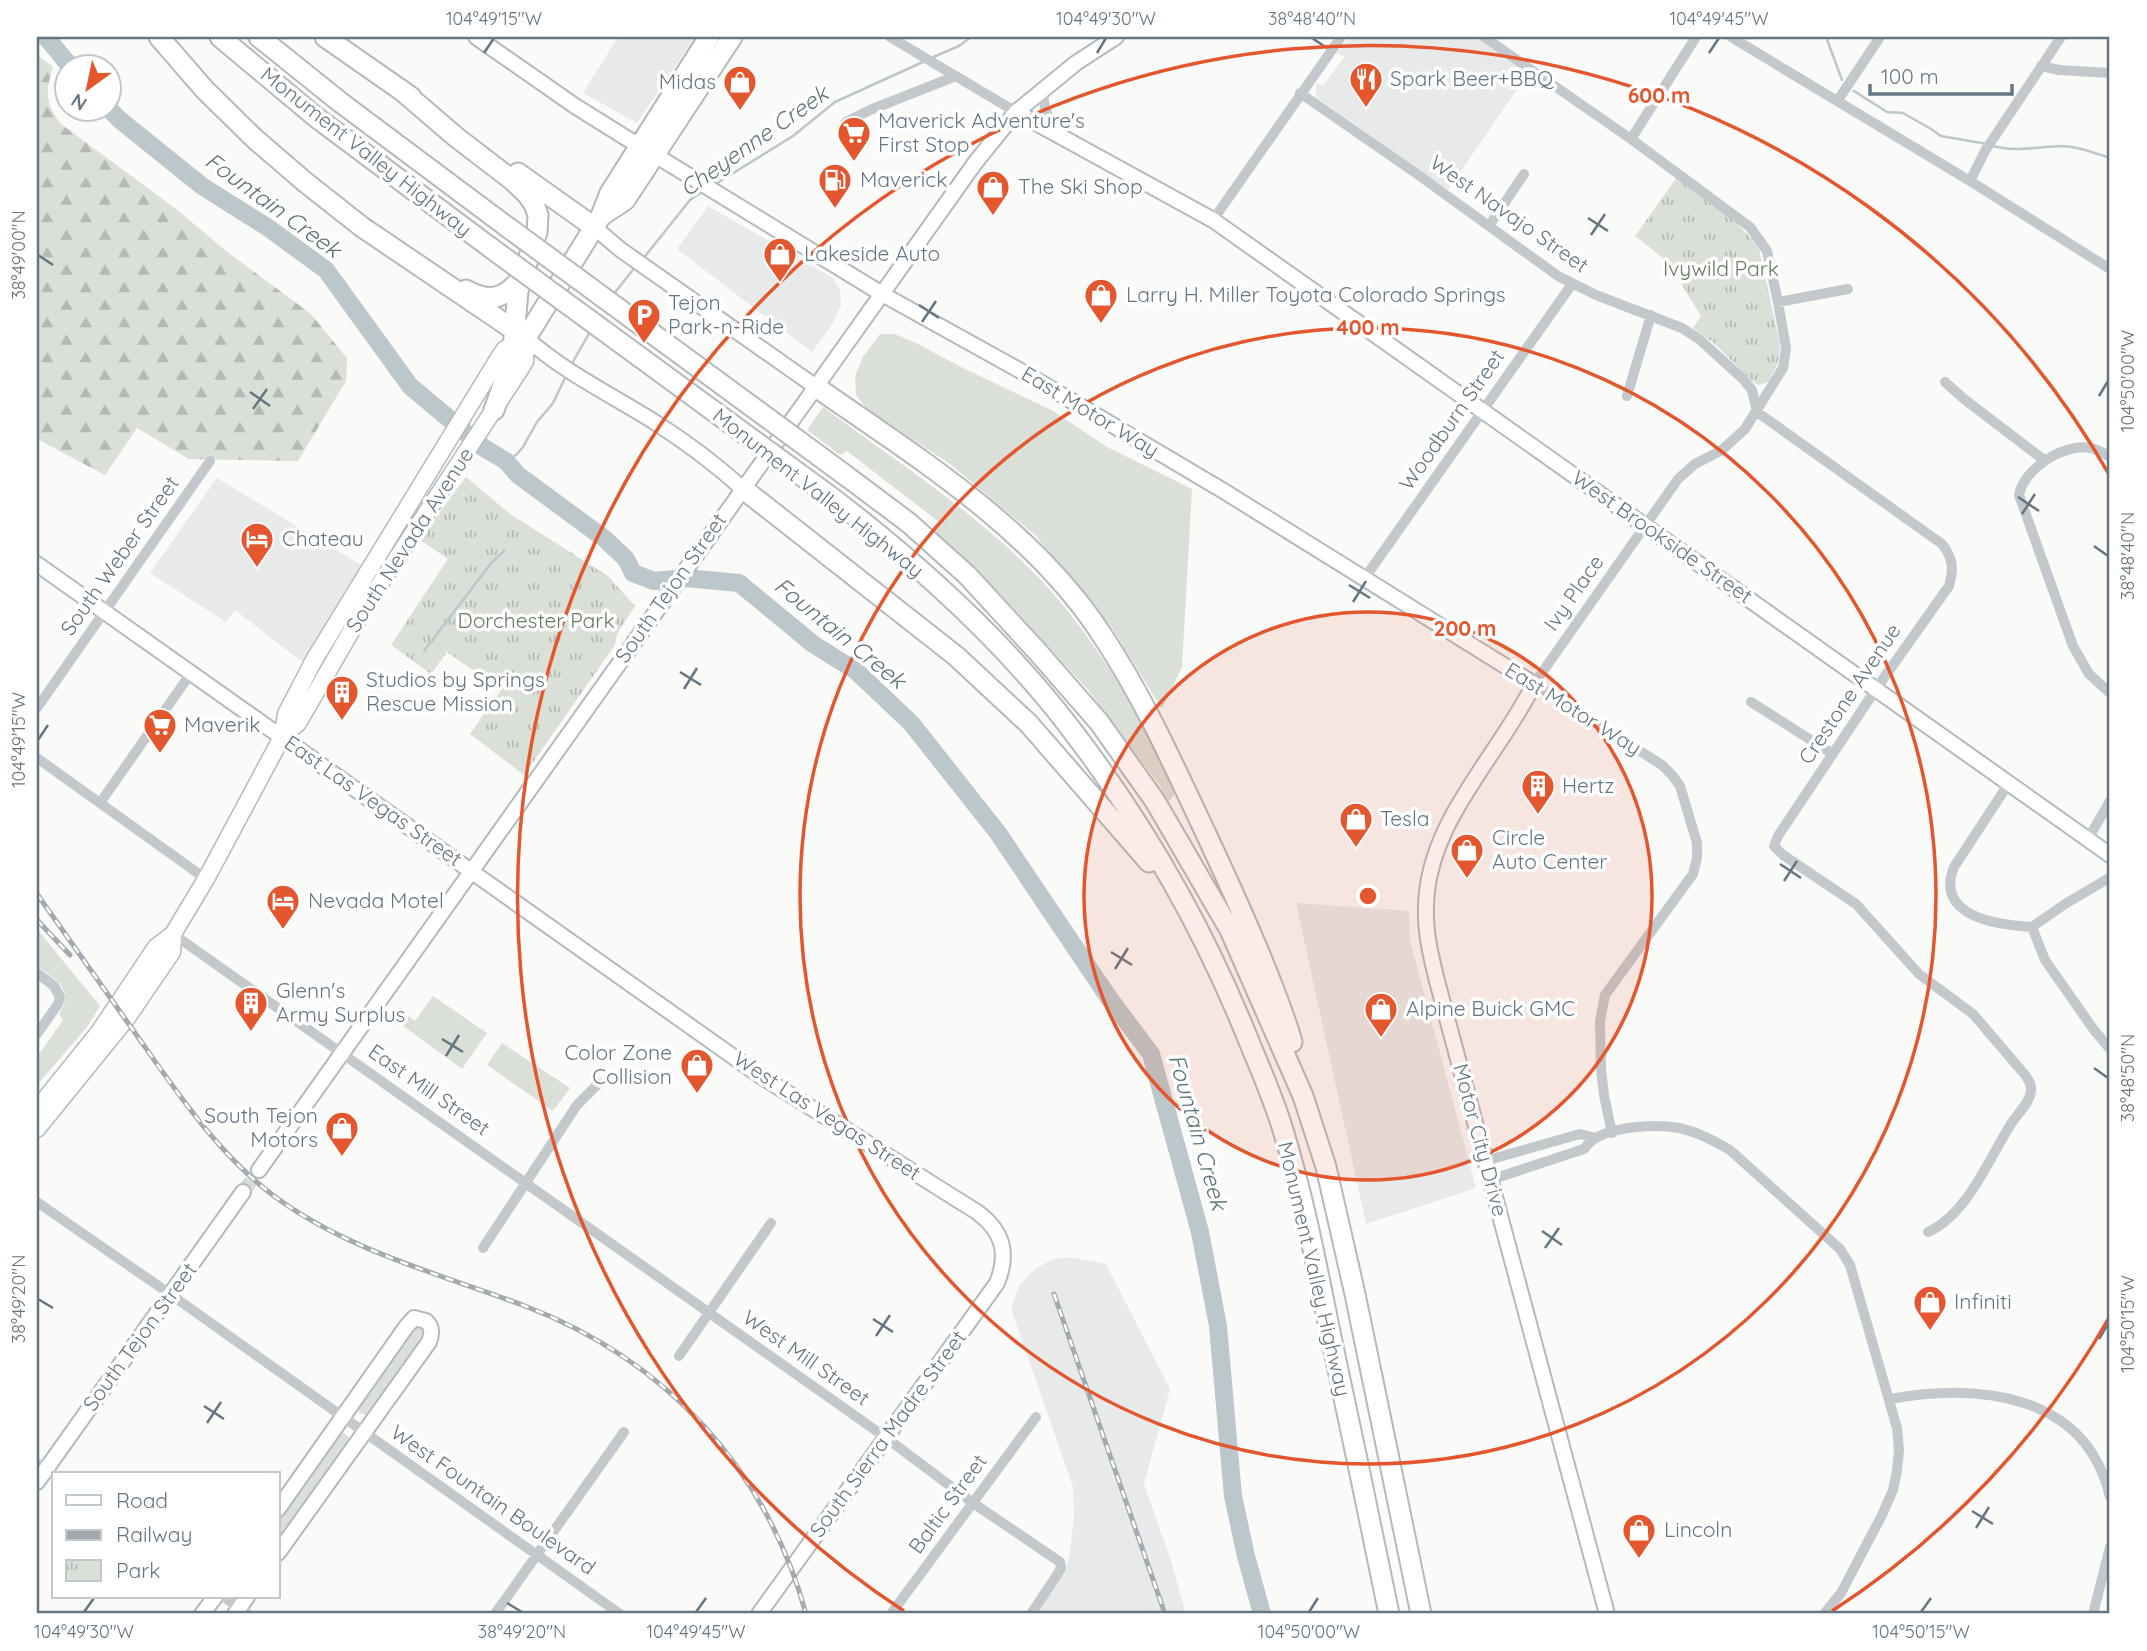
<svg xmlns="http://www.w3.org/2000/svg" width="2147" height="1651" viewBox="0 0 2147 1651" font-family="Quicksand,sans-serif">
  <defs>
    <pattern id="forest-firs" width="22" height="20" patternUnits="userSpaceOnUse" patternTransform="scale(1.75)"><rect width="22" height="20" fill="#dadfd7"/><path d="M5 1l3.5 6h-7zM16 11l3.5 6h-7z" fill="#b4b9b4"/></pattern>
    <pattern id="park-tufts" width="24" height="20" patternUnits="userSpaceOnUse" patternTransform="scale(1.75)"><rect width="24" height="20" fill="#dadfd7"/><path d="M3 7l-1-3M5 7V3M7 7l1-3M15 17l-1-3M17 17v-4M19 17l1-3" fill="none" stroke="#b4b9b4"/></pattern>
  </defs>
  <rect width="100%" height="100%" fill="#fafaf8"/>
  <path fill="#e8e9e9" d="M618 37H695L637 123 583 93Z
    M1350 37H1475L1528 73 1448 190 1316 97V84L1324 85 1345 56 1336 54Z
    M708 206 833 278 840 290 841 306 831 326 812 352 677 249Z
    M217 478 363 566 339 602 306 665 235 610 226 622 150 573Z
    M1296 903 1409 911 1410 940 1476 1188 1366 1224Z
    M1070 1257 1106 1264 1170 1389 1144 1484 1170 1558 1186 1614H1037L1064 1574 1070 1553 1074 1516 1073 1487 1011 1309 1019 1286 1035 1269 1053 1259Z"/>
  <path fill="#dadfd7" d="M880 334H895L916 343 961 367 1053 411 1107 447 1192 489 1182 667 1162 709 1112 628 1035 535 950 464 867 409 856 395 855 376 863 357Z
    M823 407C897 462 977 513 1041 580 1078 620 1110 668 1138 714 1153 739 1164 766 1176 791L1169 802 1160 786 1089 691 1001 595 933 530 939 522 847 451 840 455 807 430Z
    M37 929 100 1006 87 1027 37 1085V1057L63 1020 59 1014C75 989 56 980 37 966Z
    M433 996 487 1033 462 1069 388 1015 394 1007 415 1021Z
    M502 1043 570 1088 553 1111 487 1065Z
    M418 1325 425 1329 426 1335 370 1414 366 1415 360 1413 358 1410 359 1404 412 1327Z
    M343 1433 349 1437V1443L278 1543V1518L338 1434Z"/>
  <path fill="url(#forest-firs)" d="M37 55 53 67C45 93 45 102 61 124L176 209 226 251 311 314 347 358 346 381 298 461 189 459 137 428 105 475 37 439Z"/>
  <path fill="url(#park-tufts)" d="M1677 177C1703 198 1741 221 1759 249L1780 344 1779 356 1777 366 1768 382 1758 385 1752 381 1715 344 1693 328 1701 316 1667 261 1635 236Z
    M466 477 510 514 608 576 635 606 617 634 615 645 524 775 470 734 501 690 447 652 431 674 391 645 448 559 419 539Z"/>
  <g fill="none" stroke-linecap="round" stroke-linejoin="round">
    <path stroke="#bbc7cb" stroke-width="2.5" d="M1826 37 1842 80
      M931 58 959 46 971 37
      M1854 91 1887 112 1903 113 1931 129 1941 136 1987 144
      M1993 146C2015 152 2039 147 2061 146 2078 146 2094 153 2110 158
      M714 185 793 136 835 102 925 61
      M642 260 690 200 705 190
      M613 295 635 267
      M570 367 591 330
      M506 461 516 455 523 447 537 422 553 403 566 376
      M424 651 492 562 504 551"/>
    <path stroke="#bbc7cb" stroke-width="18" d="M46 37 70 66
      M108 108 120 120 202 186 267 227 326 270 410 386 484 448 506 461 518 475 605 539 626 559 633 573 654 581 686 578 739 583 813 644 856 671 911 723 998 833 1109 998 1151 1054 1200 1232 1218 1326 1233 1496 1246 1556 1262 1614"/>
    <path stroke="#d5d9db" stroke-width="14" stroke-dasharray="14 7" stroke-linecap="butt" d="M243 1192 259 1170"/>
    <defs>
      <path id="secondary" d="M476 37 575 106 639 146
        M1016 112 1213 220 2110 855
        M655 155 882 294 1028 375 1222 490 1534 684C1498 757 1427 822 1426 907 1425 932 1431 957 1437 981L1607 1614
        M594 227 621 250 816 387
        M526 338C565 373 612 395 656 423 686 442 715 464 742 488
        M37 564 759 1075 977 1212C1003 1231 1009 1253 997 1283L759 1614
        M259 1170 975 163 1016 112 1076 63 1116 37
        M37 1482 243 1192
        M278 1509 406 1327 414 1318 426 1321C433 1327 432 1334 429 1342L278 1553
        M202 1614 215 1597
        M235 1614 247 1597"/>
      <path id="primary" d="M282 737 298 723 367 604 521 368 525 361 526 338
        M37 1109 99 1032 156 947 173 934 206 879 282 737 286 714 314 660 500 356 505 349 521 341
        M37 1129 127 1018 172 952 173 934"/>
      <path id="highway" d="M159 37 205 90 255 139 305 182 362 227 526 338 601 216 610 193 709 37
        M220 37 317 118 491 248
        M259 37 340 102 506 226
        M325 37 411 97
        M400 89 456 137 512 180 526 193 534 204 538 215 537 232 518 291 512 360 494 410
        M518 173 594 227
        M601 216 625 200 732 37
        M466 290C490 303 504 299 521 279
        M816 387C918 458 1033 529 1102 635 1144 698 1175 768 1207 836 1229 883 1250 929 1269 977 1277 998 1286 1020 1292 1042
        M845 475 909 523 967 575 1037 651 1099 722 1155 801 1230 930 1303 1096 1326 1167 1355 1294 1421 1614
        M742 488 956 656 1029 724 1149 862
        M835 500C922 567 1008 645 1074 733 1145 826 1202 926 1246 1034 1259 1066 1273 1097 1283 1130 1304 1198 1317 1268 1331 1337 1351 1429 1370 1522 1389 1614"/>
    </defs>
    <use href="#secondary" stroke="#b3babf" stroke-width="18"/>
    <use href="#primary" stroke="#b5babe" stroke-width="19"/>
    <use href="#highway" stroke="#b4b9bd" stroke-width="23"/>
    <path stroke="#c3c8cc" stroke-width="10" d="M890 37 1016 112
      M1484 37 1631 139 1750 227 1767 251 1778 302 1786 348 1783 368 1745 429 1722 450 1695 464 1678 479 1534 684 1662 765 1672 775 1680 786 1697 843V858L1693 874 1605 995 1600 1021 1601 1069 1604 1095 1612 1133
      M1731 37 1970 181 2110 269
      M2041 66 2059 70 2110 73
      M1042 90 1045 107 1054 133
      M1300 93 1417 174 1558 276 1596 295 1682 328 1699 339 1743 379 1752 390 1757 412 1942 544C1953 558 1954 569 1949 586L1876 689 1778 836 1774 846 1783 855 1856 904 1919 974 1973 1014 2026 1076C2029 1081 2032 1086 2031 1091 2030 1103 2017 1114 2011 1124 1989 1158 1968 1214 1928 1232
      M1838 100 1880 37
      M846 122 870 110 956 76
      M1631 139 1696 37
      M1970 181 1985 151 2061 37
      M1213 220 1341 37
      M1489 226 1524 174
      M1778 302 1848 289
      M1945 382 1964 399 2044 460
      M1627 396 1651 315
      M2110 457C2104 453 2098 449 2090 448 2063 443 2024 469 2019 495L2073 646 2089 674 2110 693
      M1364 579 1572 284
      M1751 702 1833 754
      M37 708 210 461
      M37 758 206 879
      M2009 783 1954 867C1934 917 1998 925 2032 927L2065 904 2109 878
      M100 803 191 673
      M2088 839 2110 801
      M2032 927 2045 960 2094 1030 2110 1049
      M173 934 885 1437 973 1503 1060 1562 1061 1568 1057 1575 1031 1614
      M37 973 54 986 60 997 58 1004 37 1034
      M1485 1161 1580 1134 1596 1138
      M1490 1180 1584 1149C1587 1145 1592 1140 1596 1138 1616 1126 1657 1124 1679 1128 1698 1132 1714 1141 1730 1150L1840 1249 1850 1265 1897 1428 1899 1450 1897 1471 1893 1490 1882 1515 1841 1593 1824 1614
      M37 1202 170 1294 620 1614
      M483 1248 577 1105 599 1083
      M679 1356 771 1223
      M1890 1399C1978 1383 2086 1393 2110 1497
      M37 1463 54 1475
      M224 1597 248 1614
      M495 1614 624 1432
      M891 1614 1036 1417
      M2093 1614 2110 1547"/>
    <use href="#secondary" stroke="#fff" stroke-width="14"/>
    <use href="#primary" stroke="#fff" stroke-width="16"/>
    <use href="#highway" stroke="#fff" stroke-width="19"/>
    <defs>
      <path id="rail" d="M37 894C73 945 109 996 145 1047 183 1101 221 1156 274 1196 348 1251 440 1274 525 1306 666 1360 766 1468 806 1614
        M37 920 70 955
        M1054 1294 1165 1614"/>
    </defs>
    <use href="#rail" stroke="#a2aab0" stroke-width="5"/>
    <use href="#rail" stroke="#fff" stroke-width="2.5" stroke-dasharray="8" stroke-linecap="butt"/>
    <defs>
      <path id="highway-bridge" d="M506 226 845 475
        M491 248 835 500"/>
    </defs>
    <use href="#highway-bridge" stroke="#b4b9bd" stroke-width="23" stroke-linecap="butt"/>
    <use href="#highway-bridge" stroke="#fff" stroke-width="19"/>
  </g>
  <path fill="none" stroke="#657683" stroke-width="2.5" d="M1312 38 1327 48M484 53 494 38M1097 53 1106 38M1709 53 1719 38M1588 218 1608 231M1591 235 1605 214M38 255 53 265M919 305 939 318M922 322 936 301M250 392 270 406M2099 396 2108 381M253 409 267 389M2018 497 2039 511M2022 514 2035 494M2094 546 2108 556M1349 585 1370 598M1353 602 1366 581M680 672 701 685M684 689 697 668M38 740 48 725M1780 864 1801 878M1784 881 1797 861M1111 952 1132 965M1115 969 1128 948M442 1039 463 1052M446 1056 459 1035M2094 1068 2108 1078M1542 1231 1562 1245M1545 1248 1559 1228M38 1299 53 1308M873 1319 893 1332M876 1336 890 1315M2099 1339 2108 1324M204 1406 224 1419M207 1423 221 1402M1972 1511 1993 1524M1976 1528 1989 1507M507 1603 522 1612M84 1612 94 1598M696 1612 706 1598M1309 1612 1318 1598M1921 1612 1931 1598"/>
  <circle cx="1368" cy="896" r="284" fill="#e4572e" fill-opacity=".12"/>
  <g fill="none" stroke="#e4572e" stroke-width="3.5">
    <circle cx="1368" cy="896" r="284"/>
    <circle cx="1368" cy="896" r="568"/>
    <path d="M2110 1316A852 852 0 0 1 1832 1611M904 1611A852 852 0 1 1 2110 476"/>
  </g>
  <defs>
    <symbol id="restaurant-pin" viewBox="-11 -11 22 30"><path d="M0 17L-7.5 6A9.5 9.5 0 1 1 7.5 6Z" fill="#e4572e" stroke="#fff"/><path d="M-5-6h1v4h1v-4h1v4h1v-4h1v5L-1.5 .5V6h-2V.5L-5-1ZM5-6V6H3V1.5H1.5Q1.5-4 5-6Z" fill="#fff"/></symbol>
    <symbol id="shop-pin" viewBox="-11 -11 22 30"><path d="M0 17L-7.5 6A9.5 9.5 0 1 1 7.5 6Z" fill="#e4572e" stroke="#fff"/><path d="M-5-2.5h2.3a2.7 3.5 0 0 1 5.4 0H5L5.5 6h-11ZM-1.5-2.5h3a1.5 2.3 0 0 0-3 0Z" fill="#fff"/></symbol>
    <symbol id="supermarket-pin" viewBox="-11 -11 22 30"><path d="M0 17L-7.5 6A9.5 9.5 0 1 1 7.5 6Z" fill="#e4572e" stroke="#fff"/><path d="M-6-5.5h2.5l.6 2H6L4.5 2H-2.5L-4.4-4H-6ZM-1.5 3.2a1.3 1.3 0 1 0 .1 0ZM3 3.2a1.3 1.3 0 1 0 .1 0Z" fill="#fff"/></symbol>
    <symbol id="fuel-pin" viewBox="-11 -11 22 30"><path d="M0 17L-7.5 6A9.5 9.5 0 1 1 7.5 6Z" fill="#e4572e" stroke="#fff"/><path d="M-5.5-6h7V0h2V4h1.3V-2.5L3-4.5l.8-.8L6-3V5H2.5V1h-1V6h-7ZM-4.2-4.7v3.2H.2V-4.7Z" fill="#fff"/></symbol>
    <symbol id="parking-pin" viewBox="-11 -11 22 30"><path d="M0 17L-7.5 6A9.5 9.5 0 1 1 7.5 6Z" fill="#e4572e" stroke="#fff"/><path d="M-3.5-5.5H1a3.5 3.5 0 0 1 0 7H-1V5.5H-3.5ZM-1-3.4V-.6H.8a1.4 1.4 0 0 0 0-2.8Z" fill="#fff"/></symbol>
    <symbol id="hotel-pin" viewBox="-11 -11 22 30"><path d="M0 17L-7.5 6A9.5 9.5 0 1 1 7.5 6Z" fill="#e4572e" stroke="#fff"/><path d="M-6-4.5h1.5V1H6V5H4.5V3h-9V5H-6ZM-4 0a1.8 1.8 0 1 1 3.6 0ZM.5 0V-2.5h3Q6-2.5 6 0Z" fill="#fff"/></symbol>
    <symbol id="building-pin" viewBox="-11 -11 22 30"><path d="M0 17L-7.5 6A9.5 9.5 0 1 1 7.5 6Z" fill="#e4572e" stroke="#fff"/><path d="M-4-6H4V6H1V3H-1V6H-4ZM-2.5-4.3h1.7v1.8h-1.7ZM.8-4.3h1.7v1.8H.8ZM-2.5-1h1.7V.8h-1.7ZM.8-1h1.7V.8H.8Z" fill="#fff"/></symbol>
  </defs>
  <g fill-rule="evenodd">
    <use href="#restaurant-pin" x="1347" y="60" width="38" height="52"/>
    <use href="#shop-pin" x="721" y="63" width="38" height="52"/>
    <use href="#supermarket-pin" x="835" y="114" width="38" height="52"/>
    <use href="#fuel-pin" x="816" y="161" width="38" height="52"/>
    <use href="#shop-pin" x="974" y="168" width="38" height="52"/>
    <use href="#shop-pin" x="761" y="235" width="38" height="52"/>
    <use href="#shop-pin" x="1082" y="276" width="38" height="52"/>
    <use href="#parking-pin" x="625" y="296" width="38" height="52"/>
    <use href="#hotel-pin" x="238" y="520" width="38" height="52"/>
    <use href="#building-pin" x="323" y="673" width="38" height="52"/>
    <use href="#supermarket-pin" x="141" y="706" width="38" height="52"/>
    <use href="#building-pin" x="1519" y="767" width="38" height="52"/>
    <use href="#shop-pin" x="1337" y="800" width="38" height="52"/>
    <use href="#shop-pin" x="1448" y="831" width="38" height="52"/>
    <use href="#hotel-pin" x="264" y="882" width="38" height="52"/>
    <use href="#building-pin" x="232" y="984" width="38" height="52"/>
    <use href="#shop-pin" x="1362" y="990" width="38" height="52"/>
    <use href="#shop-pin" x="678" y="1046" width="38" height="52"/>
    <use href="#shop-pin" x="323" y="1109" width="38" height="52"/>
    <use href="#shop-pin" x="1911" y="1283" width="38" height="52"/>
    <use href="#shop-pin" x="1620" y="1511" width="38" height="52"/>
  </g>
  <g text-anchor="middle" stroke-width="7" stroke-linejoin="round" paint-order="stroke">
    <g font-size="21" fill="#657683" stroke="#fff" text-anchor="start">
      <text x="1390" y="86">Spark Beer+BBQ</text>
      <text x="716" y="89" text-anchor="end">Midas</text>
      <text x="878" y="128">Maverick Adventure's<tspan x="878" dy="24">First Stop</tspan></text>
      <text x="860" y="187">Maverick</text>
      <text x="1018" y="194">The Ski Shop</text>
      <text x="804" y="261">Lakeside Auto</text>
      <text x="1126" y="302">Larry H. Miller Toyota Colorado Springs</text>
      <text x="668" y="310">Tejon<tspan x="668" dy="24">Park-n-Ride</tspan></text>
      <text x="282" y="546">Chateau</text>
      <text x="366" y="687">Studios by Springs<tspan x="366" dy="24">Rescue Mission</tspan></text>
      <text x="184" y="732">Maverik</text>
      <text x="1562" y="793">Hertz</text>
      <text x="1380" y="826">Tesla</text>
      <text x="1492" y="845">Circle<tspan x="1492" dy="24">Auto Center</tspan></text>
      <text x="308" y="908">Nevada Motel</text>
      <text x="276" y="998">Glenn's<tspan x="276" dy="24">Army Surplus</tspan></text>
      <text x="1406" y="1016">Alpine Buick GMC</text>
      <text x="672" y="1060" text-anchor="end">Color Zone<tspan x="672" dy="24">Collision</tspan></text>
      <text x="318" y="1123" text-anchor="end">South Tejon<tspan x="318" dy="24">Motors</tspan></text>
      <text x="1954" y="1309">Infiniti</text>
      <text x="1664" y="1537">Lincoln</text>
    </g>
    <g font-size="21" fill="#657683" stroke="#fff">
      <text transform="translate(366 152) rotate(38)" y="7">Monument Valley Highway</text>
      <text transform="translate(1509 214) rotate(35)" y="7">West Navajo Street</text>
      <text transform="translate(1090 412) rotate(31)" y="7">East Motor Way</text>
      <text transform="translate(1452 420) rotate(-55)" y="7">Woodburn Street</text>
      <text transform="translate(818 493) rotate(38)" y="7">Monument Valley Highway</text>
      <text transform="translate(1662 537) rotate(35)" y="7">West Brookside Street</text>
      <text transform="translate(410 540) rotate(-57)" y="7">South Nevada Avenue</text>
      <text transform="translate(120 556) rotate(-55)" y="7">South Weber Street</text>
      <text transform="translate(671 588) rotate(-55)" y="7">South Tejon Street</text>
      <text transform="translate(1574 593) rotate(-55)" y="7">Ivy Place</text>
      <text transform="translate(1850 694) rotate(-56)" y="7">Crestone Avenue</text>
      <text transform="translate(1573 709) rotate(32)" y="7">East Motor Way</text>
      <text transform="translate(373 801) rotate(35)" y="7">East Las Vegas Street</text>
      <text transform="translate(429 1090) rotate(35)" y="7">East Mill Street</text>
      <text transform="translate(827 1116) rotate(33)" y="7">West Las Vegas Street</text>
      <text transform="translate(1480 1140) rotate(75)" y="7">Motor City Drive</text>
      <text transform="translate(1314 1269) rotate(77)" y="7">Monument Valley Highway</text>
      <text transform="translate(140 1337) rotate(-54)" y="7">South Tejon Street</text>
      <text transform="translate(806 1358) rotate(35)" y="7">West Mill Street</text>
      <text transform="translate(888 1434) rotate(-54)" y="7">South Sierra Madre Street</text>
      <text transform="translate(493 1500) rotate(35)" y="7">West Fountain Boulevard</text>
      <text transform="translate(948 1504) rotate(-54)" y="7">Baltic Street</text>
    </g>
    <g font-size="21" fill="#687a64" stroke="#fff">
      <text x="1721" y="276">Ivywild Park</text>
      <text x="536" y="628">Dorchester Park</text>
    </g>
    <g font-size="23" font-style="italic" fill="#60757c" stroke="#fff">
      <text transform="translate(754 141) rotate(-35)" y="8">Cheyenne Creek</text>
      <text transform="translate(273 205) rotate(36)" y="8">Fountain Creek</text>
      <text transform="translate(840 633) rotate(39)" y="8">Fountain Creek</text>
      <text transform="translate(1198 1132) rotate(74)" y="8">Fountain Creek</text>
    </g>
  </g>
  <circle cx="1368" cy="896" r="10" fill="#e4572e" stroke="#fff" stroke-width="3.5"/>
  <g font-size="21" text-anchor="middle" font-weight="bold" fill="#e4572e" stroke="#fff" stroke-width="7" stroke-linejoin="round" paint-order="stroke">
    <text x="1659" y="103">600 m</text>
    <text x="1368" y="335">400 m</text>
    <text x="1465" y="636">200 m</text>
  </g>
  <rect width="2147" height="1651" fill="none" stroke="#ffffff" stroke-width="77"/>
  <rect x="52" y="1472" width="228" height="126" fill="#ffffff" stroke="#c1c8cd" stroke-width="2"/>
  <rect x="66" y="1495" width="35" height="10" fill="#ffffff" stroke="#c1c8cd" stroke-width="2"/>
  <text x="116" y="1508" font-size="21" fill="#657683">Road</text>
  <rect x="66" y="1530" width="35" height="10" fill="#a2aab0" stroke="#c1c8cd" stroke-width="2"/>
  <text x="116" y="1542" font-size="21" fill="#657683">Railway</text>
  <rect x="66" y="1560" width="35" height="21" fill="url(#park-tufts)" stroke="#c1c8cd" stroke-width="2"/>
  <text x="116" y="1578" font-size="21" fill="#657683">Park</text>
  <g transform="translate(88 88) rotate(213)"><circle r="33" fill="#ffffff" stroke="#c1c8cd" stroke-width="2"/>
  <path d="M0-5L12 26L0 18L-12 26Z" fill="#e4572e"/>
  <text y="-10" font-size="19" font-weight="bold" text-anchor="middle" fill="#657683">N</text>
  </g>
  <path d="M1870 84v10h142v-10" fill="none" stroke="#657683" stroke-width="3.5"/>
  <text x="1881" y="84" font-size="21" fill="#657683" stroke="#ffffff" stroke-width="5" paint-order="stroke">100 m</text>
  <rect x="38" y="38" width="2070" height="1574" fill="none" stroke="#657683" stroke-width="2.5"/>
  <g font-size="18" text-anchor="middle" fill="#657683">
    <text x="494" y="25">104°49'15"W</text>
    <text x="1106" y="25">104°49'30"W</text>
    <text x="1312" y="25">38°48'40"N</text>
    <text x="1719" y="25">104°49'45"W</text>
    <text transform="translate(19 255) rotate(-90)" y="6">38°49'00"N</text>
    <text transform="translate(2128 381) rotate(-90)" y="6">104°50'00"W</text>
    <text transform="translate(2128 556) rotate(-90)" y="6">38°48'40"N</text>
    <text transform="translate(19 740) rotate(-90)" y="6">104°49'15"W</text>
    <text transform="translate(2128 1078) rotate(-90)" y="6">38°48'50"N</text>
    <text transform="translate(19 1299) rotate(-90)" y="6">38°49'20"N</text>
    <text transform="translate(2128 1324) rotate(-90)" y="6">104°50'15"W</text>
    <text x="84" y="1638">104°49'30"W</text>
    <text x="522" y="1638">38°49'20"N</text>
    <text x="696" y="1638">104°49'45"W</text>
    <text x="1309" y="1638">104°50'00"W</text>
    <text x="1921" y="1638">104°50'15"W</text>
  </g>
</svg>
